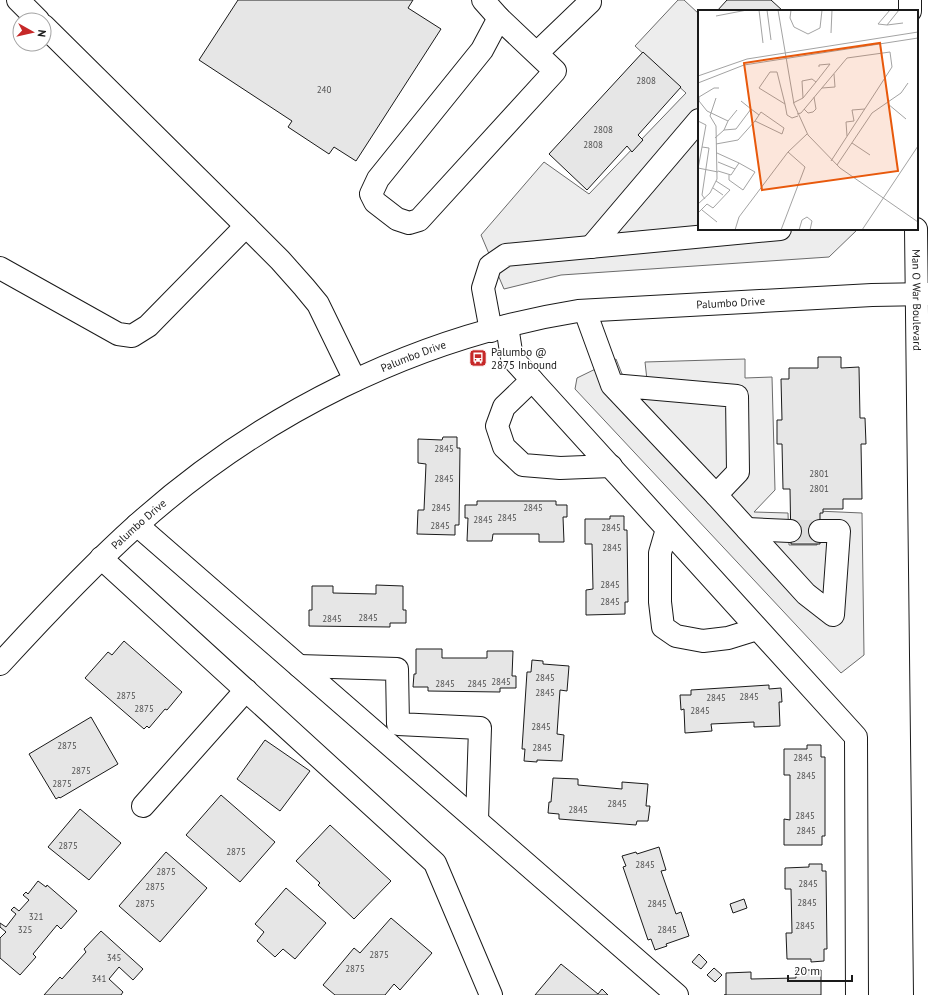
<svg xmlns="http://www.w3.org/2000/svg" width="928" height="995" viewBox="0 0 928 995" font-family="'PT Sans',sans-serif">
  <rect width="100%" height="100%" fill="#fff"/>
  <path fill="#ededed" stroke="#6a6a6a" d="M678 0H684L699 14V229H858L829 257 561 275 504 289 481 235 544 162 589 194 686 93 635 46Z
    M616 359 622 374 637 381 647 380 645 362 745 359V378L772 377 775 490 754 512 788 513 789 545H817V511L862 513 864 655 841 673 575 389 577 378Z"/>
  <path fill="#e6e6e6" stroke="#1a1a1a" d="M238 0H413L408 8 441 29 356 161 334 147 329 154 288 127 292 121 199 60Z
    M727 0H771L783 11H717Z
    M643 52 681 87 638 135 643 140 632 152 627 146 587 190 549 154Z
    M818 357H841V368L859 367 860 418H865L866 444H861L862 499H843V509H823V513H820V544H791L790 489H783L782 444H777V420H782L781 379H789V368H818Z
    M443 437H457V448H460L459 525H455V535L417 534 418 510H424L426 464 418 463V439L442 440Z
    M477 501H556V505H567V517H563L564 542H539V534H493L492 541H467L468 518H465V505H477Z
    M610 516H624V530H627L628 602H625V614L586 615V590L593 589 592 544H585V519H610Z
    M376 585 403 586V610H406V623H390V627L309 626V610H312V586H333V593L376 594Z
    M124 641 182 692 167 710 165 709 149 728 147 726 144 729 85 678 108 652 112 655Z
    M416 649H442V658H487V651H513L512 676H516V688H500V692L428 691V687H413L414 674H416Z
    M532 660 543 661V664L569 666 567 691 560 690 557 734 564 735 562 761 537 760V762L524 761 525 749H522L527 672H531Z
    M769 685V689L781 688 782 702H779L780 726 754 727V722L711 724 712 731 685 733 684 709 681 710 680 695H691V690Z
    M91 717 118 764 60 798 59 797 56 799 29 754Z
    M265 740 310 771 280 811 237 779Z
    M807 745H821V757H825V836H822V845H784V819L790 820V775H784V749H807Z
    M553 778 578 779V785L622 789V782L648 784 646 806H650L648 821H637L636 825 559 819V814L548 813 549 802H551Z
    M221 795 275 842 240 882 186 835Z
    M80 809 121 843 89 880 48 847Z
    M330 825 391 881 354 919 318 885 320 883 296 861Z
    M659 847 666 870 661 871 676 914 681 912 689 936 666 944 667 946 655 950 651 939 648 940 623 867 626 866 622 856 636 852 637 854Z
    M166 852 207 888 160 942 119 906Z
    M809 864H822V871H826L827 949H824V961L811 962V959H787L786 933H792L791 889H785V868L809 867Z
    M38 881 46 887 47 885 77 911 61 929 57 925 33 954 36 957 20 975 0 958V938L6 932 0 927V923L6 927 16 914 11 910 14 907 19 911 29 900 23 895 26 892 28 894Z
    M286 888 326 923 295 959 283 949 275 957 257 941 264 932 255 924Z
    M744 899 747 908 733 913 730 904Z
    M391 918 432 953 400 990 394 984 385 995H335L323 985 354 948 360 953Z
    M101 931 143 969 133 980 119 967 109 979 123 992 121 995H44L60 977 62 979 86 952 84 949Z
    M699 954 707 962 701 969 692 962Z
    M561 964 598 994 602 989 608 995H535Z
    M714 968 722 975 715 982 707 975Z
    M796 970H821V995H724H726V973L751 972V979L796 978Z"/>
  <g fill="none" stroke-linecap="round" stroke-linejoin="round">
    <path stroke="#ddd" stroke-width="22" stroke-dasharray="22 11" stroke-linecap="butt" d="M790 531H820"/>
    <defs>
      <g id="minor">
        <path d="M18 0 38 20"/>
        <path d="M483 0 499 18"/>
        <path d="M499 18 555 71 419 220 409 223 397 219 375 202 371 194 378 179 482 50Z"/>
        <path d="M44 26 246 226 280 260 304 287 318 304 355 380"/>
        <path d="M537 53 590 2 588 0"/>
        <path d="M591 247 699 120"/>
        <path d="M0 268 118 334 132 336 148 326 246 226"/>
        <path d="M585 311 612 385 716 495 738 472 737 396 612 385"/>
        <path d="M507 326 512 358 856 737 857 995"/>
        <path d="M491 331 483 288 490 266 506 255 780 229"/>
        <path d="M532 380 504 407 497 426 504 447 523 465 560 468 611 466"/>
        <path d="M716 495 806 594 833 615 839 531H820"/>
        <path d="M137 525 677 995"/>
        <path d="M667 529 660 553V602L663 627 676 636 703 641 728 638 757 629"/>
        <path d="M747 529 790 531"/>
        <path d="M101 558 435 863 491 995"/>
        <path id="s1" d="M0 664C44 616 88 569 137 525 260 415 414 337 578 311L872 295 928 294"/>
        <path d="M299 666 397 669 398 724 480 728 477 820"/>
        <path d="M143 806 246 690"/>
      </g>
      <g id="major">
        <path d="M910 0V11"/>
        <path id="s2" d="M916 229 925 995"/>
      </g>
    </defs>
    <use href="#minor" stroke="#1a1a1a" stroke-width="24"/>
    <use href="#major" stroke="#1a1a1a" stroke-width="24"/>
    <use href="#minor" stroke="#fff" stroke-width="22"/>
    <use href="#major" stroke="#fff" stroke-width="22"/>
  </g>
  <defs>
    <symbol id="bus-square" viewBox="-11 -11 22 22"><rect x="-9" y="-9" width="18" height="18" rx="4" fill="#c62828" stroke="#fff"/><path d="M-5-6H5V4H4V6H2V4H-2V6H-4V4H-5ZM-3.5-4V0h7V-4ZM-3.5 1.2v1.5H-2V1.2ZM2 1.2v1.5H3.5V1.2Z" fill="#fff"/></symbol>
  </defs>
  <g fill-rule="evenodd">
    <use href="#bus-square" x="468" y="348" width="20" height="20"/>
  </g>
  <g text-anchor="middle" stroke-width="3" stroke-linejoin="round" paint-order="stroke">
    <g font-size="9" fill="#4d4d4d">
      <text x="646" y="84">2808</text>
      <text x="324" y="93">240</text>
      <text x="603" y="133">2808</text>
      <text x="593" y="148">2808</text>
      <text x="444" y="452">2845</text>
      <text x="819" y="477">2801</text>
      <text x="444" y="482">2845</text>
      <text x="819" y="492">2801</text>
      <text x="441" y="511">2845</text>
      <text x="533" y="511">2845</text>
      <text x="507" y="521">2845</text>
      <text x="483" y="523">2845</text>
      <text x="440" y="529">2845</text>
      <text x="611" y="531">2845</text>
      <text x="612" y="551">2845</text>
      <text x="610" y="588">2845</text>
      <text x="610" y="605">2845</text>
      <text x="368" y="621">2845</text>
      <text x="332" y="622">2845</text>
      <text x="545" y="681">2845</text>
      <text x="501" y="685">2845</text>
      <text x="445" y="687">2845</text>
      <text x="477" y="687">2845</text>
      <text x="545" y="696">2845</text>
      <text x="126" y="699">2875</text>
      <text x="749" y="700">2845</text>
      <text x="716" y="701">2845</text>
      <text x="144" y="712">2875</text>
      <text x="700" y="714">2845</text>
      <text x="541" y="730">2845</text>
      <text x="67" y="749">2875</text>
      <text x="542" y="751">2845</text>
      <text x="803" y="761">2845</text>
      <text x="81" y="774">2875</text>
      <text x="806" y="779">2845</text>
      <text x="62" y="787">2875</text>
      <text x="617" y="807">2845</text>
      <text x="578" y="813">2845</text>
      <text x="805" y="819">2845</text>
      <text x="806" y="834">2845</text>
      <text x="68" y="849">2875</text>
      <text x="236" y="855">2875</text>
      <text x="645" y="868">2845</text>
      <text x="166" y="875">2875</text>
      <text x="808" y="887">2845</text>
      <text x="155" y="890">2875</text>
      <text x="807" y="906">2845</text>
      <text x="145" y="907">2875</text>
      <text x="657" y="907">2845</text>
      <text x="36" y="920">321</text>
      <text x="805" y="929">2845</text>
      <text x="25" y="933">325</text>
      <text x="667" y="933">2845</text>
      <text x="379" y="958">2875</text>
      <text x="114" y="961">345</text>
      <text x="355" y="972">2875</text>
      <text x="99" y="982">341</text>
    </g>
    <g font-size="11" fill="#1a1a1a" stroke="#fff">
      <text dy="4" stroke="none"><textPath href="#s2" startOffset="71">Man O War Boulevard</textPath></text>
      <text dy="4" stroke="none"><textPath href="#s1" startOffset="845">Palumbo Drive</textPath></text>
      <text dy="4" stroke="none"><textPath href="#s1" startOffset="521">Palumbo Drive</textPath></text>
      <text dy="4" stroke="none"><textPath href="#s1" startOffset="197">Palumbo Drive</textPath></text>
    </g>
    <g font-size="11" fill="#1a1a1a" stroke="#fff" text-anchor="start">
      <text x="491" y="356">Palumbo @<tspan x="491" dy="13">2875 Inbound</tspan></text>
    </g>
  </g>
  <g transform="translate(698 10)">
    <rect width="220" height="220" fill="#fff"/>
    <path fill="none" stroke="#a3a3a3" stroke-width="1" d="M61 0 65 33M69 0 73 30M80 0 96 94 110 125 142 158 220 212M93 0 92 8 96 17 110 24 122 18 124 0M192 0 180 14 189 15 201 0M18 6 49 0M189 15 205 13M133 23 134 0M0 25V43M0 66 49 49 220 22M118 72 132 54 121 55V57M0 73 46 55 220 28M21 78H16L1 87V91L9 101 30 111 39 100M124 78 137 77 136 64M43 91 53 99M95 93 105 88 118 72 114 69 104 71 105 88M87 94 61 78 72 62H79L87 94 89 105 94 108 100 106M190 94 208 109M106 99 110 103 115 102 118 99 116 87M99 104 103 103 149 48 192 42 194 57 133 151M0 111 8 115 0 159M26 120 38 119 53 99 61 105 63 102 86 118 84 124 57 111 61 105M149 126 148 112 156 111 154 100 167 99M17 128 26 120 30 111M154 133 172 145M18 134 40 130 57 111M4 137 11 138 4 185 7 189M19 143 41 153 33 165 20 161M20 152 37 159M139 155 174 103 203 83 210 73M0 158 20 162M31 165V170L45 180 57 162 41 153M15 178 25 185M0 194 12 183 19 169 18 116 12 106 18 88M4 200 19 212M0 203 9 194 15 198 32 180 18 171M37 220 41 207 90 142 109 124M83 220 107 157 90 142M101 220 104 210 109 207 114 211 112 220M164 220 220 136"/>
    <path fill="#e8590c" fill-opacity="0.15" stroke="#e8590c" stroke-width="2" d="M182 33 200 161 64 180 46 53Z"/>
    <rect width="220" height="220" fill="none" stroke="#1a1a1a" stroke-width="2"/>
  </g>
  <g transform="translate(32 32) rotate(98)"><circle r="19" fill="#ffffff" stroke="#a3a3a3"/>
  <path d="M0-3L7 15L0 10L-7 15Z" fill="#c62828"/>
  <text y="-6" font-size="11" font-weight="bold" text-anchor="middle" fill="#1a1a1a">N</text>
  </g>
  <path d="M788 975v6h64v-6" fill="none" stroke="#1a1a1a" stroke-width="2"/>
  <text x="794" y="975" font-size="12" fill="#1a1a1a" stroke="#ffffff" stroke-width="3" paint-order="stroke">20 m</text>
</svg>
